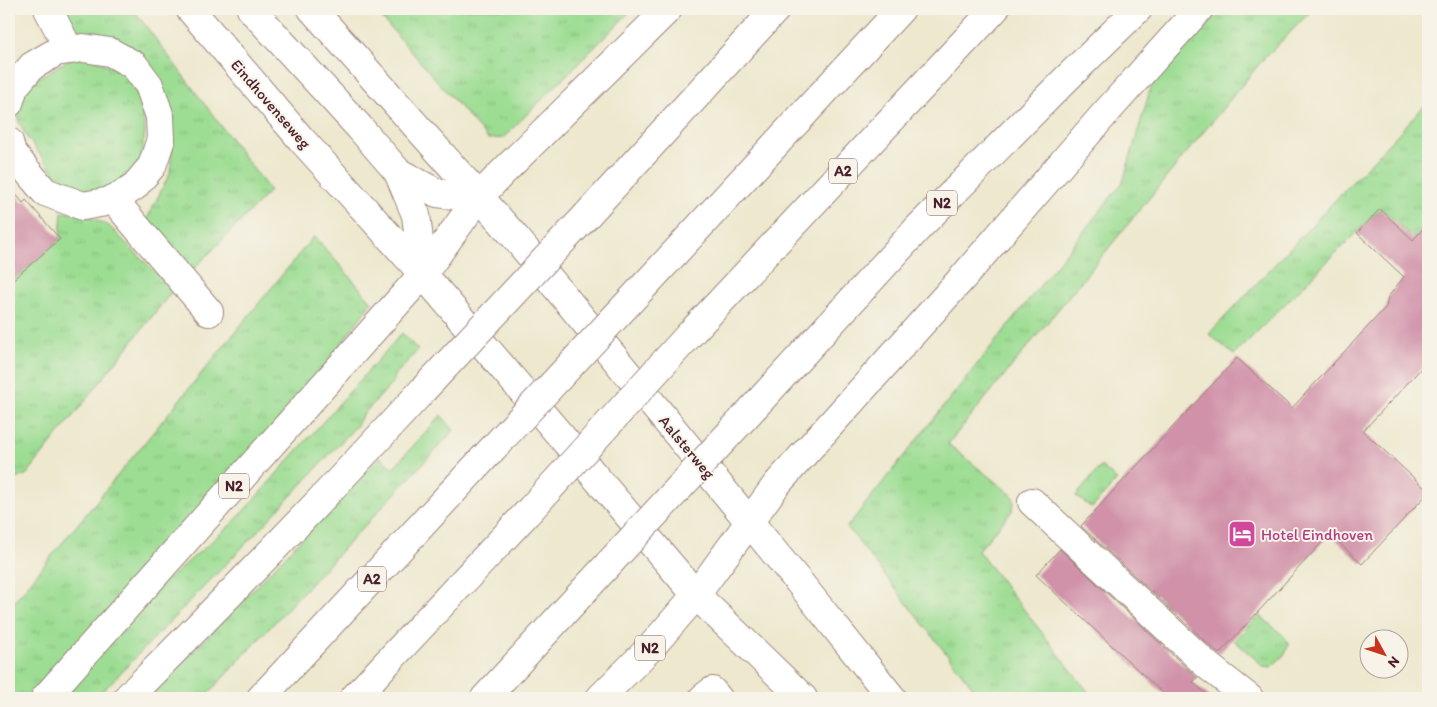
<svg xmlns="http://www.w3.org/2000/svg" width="1437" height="707" viewBox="0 0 1437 707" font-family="Itim,sans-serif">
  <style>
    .grass { fill: url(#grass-tufts); stroke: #737e5f }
    .building { fill: #d091a9 }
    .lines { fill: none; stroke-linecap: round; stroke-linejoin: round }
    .minor-casing { stroke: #9c847c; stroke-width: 30 }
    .major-casing { stroke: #9c847c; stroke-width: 30 }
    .highway-casing { stroke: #9c847c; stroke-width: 30 }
    .minor { stroke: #fff; stroke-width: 28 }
    .major { stroke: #fff; stroke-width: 28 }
    .highway { stroke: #fff; stroke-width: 28 }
    .highway-bridge-casing { stroke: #9c847c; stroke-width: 30; stroke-linecap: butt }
    .highway-bridge { stroke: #fff; stroke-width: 28 }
    .labels { text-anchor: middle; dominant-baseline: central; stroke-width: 4; stroke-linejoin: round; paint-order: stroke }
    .shield { fill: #f7f3e8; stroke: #7e5f64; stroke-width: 1 }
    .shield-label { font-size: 15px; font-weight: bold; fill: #4a1f2b }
    .street-label { font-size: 16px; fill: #4a1f2b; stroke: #f7f3e8 }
    .hotel-label { font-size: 16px; fill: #b23c85; stroke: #f7f3e8; text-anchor: start }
  </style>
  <defs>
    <pattern id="grass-tufts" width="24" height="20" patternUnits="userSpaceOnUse" patternTransform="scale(1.25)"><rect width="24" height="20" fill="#9cdd93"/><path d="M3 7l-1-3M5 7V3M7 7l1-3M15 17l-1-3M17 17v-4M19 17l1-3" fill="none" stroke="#88bd7f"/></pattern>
  </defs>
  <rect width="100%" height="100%" fill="#f7f3e8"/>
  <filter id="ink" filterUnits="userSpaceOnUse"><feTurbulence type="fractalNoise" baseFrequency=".02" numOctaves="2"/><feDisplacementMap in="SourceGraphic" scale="10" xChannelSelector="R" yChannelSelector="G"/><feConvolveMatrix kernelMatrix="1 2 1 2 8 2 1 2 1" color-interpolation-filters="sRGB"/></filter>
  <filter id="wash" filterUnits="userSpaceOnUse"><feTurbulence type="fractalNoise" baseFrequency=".0096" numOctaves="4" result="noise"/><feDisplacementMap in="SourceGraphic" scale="20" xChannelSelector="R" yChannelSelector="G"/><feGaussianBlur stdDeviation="1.12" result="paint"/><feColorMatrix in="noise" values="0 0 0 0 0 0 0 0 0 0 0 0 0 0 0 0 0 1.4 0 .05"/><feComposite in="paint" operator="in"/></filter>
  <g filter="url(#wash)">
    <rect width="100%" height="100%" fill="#ede8ce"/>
    <g class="grass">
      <path d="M58,9h75l137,182 -79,81 -44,-51 2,-6 21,-42 3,-35 -53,-92 -24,-10 -22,-7z"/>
      <path d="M374,9h259l-130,129 -15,1z"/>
      <path d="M1219,9h94l-53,54 -312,381 65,52 1,7 -2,8 -34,40 115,147h-112l-134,-171 276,-345 28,-95z"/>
      <path d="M82,52l45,24 13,25 5,29 -3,25 -10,20 -7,8 -30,9 -22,-6 -20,-14 -26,-35 -8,-15 -1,-15 8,-22z"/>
      <path d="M1428,102v122l-14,15 -33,-31 -147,147 -25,-21z"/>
      <path d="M62,212l26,4 21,10 64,64 -146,184 -16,7 -2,-1v-201l1,-2 3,3 47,-41z"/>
      <path d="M314,236l58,66 -63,85 -280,311h-20v-90z"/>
      <path d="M402,333l16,17 -25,27 2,3 -33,36 -5,9 -97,104 -164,169h-36l98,-110 75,-65z"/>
      <path d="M441,415l13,15 -250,268h-55l231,-241 13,11z"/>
      <path d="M1101,466l16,14 -25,28 -16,-12z"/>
      <path d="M1259,615l26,22 4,7 -4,10 -14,13 -8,-1 -29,-26z"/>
    </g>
    <g id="blocks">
      <g class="building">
        <path d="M9,186l14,17 3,-3 34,39 -51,44z"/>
        <path d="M1380,209l33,31 15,-17v138l-65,70 65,60v2l-66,71 -32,-30 -111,120 -138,-128 156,-168 55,50 94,-101 2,-10 16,-20 -47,-44z"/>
        <path d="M1060,549l137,129 -4,4 18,16h-43l-132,-123z"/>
      </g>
    </g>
  </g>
  <g filter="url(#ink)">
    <use href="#blocks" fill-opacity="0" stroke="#9c847c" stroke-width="1"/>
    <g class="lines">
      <defs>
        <g id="minor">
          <path d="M48,9l21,41"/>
          <path d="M251,9l109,119 38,44 18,43 7,59"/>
          <path d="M9,103l5,-16 18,-21 24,-14 27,-4 27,4 24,13 15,20 11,32 1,22 -9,27 -18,21 -23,14 -28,5 -38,-14 -33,-39 -3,-11"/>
          <path d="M398,172l39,21 41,5"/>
          <path d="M113,199l96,113"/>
          <path d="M1032,502l176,164 41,32"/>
          <path d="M703,698l9,-7 6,7"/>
        </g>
        <g id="major">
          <path d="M190,9l111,130 122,135 273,321 107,103"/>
          <path d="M312,9l203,228 288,350 89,111"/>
        </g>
        <g id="highway">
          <path d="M587,215l189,-206"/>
          <path d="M647,283l254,-274"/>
          <path d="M690,334l305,-325"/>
          <path d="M755,406l164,-179 145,-146 74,-72"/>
          <path d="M45,698l378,-424 55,-76 24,-25 166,-164"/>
          <path d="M127,698c101,-101 200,-203 296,-308"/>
          <path d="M261,698l222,-239"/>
          <path d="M354,698l175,-187"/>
          <path d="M485,698l106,-115"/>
          <path d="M600,698l52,-52 44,-51 81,-111 188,-209 136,-157 98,-109"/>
        </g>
      </defs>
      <use href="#minor" class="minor-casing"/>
      <use href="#major" class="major-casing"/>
      <use href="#highway" class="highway-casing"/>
      <use href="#minor" class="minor"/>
      <use href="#major" class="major"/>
      <use href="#highway" class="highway"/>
      <defs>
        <g id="highway-bridge">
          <path d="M423,390l164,-175"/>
          <path d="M483,459l164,-176"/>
          <path d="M529,511l161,-177"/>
          <path d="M591,583l164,-177"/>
        </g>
      </defs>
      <use href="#highway-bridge" class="highway-bridge-casing"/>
      <use href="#highway-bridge" class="highway-bridge"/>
    </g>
  </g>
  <defs>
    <symbol id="hotel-square" viewBox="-11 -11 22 22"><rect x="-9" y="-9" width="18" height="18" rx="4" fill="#d1479c" stroke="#f7f3e8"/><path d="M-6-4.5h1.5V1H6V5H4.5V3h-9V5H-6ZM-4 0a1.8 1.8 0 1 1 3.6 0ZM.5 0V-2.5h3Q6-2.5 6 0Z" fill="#fff"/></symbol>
  </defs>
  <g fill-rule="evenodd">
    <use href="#hotel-square" x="1226" y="518" width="32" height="32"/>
  </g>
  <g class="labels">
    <g class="shield">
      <rect x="829" y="158.5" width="28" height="25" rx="4"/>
      <rect x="927" y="190.5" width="30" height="25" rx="4"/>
      <rect x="219" y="473.5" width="30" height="25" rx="4"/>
      <rect x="358" y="566.5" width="28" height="25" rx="4"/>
      <rect x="635" y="635.5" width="30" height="25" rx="4"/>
    </g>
    <g class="shield-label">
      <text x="843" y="171">A2</text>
      <text x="942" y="203">N2</text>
      <text x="234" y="486">N2</text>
      <text x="372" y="579">A2</text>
      <text x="650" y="648">N2</text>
    </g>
    <g class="street-label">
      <text transform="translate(271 104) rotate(49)">Eindhovenseweg</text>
      <text transform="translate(687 447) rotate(50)">Aalsterweg</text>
    </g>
    <g class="hotel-label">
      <text x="1261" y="534">Hotel Eindhoven</text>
    </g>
  </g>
  <rect width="1437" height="707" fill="none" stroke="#f7f3e8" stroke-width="30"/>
  <g transform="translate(1384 654) rotate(130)"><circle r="24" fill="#f7f3e8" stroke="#b29e9c"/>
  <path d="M0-4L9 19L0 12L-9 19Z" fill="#c8321e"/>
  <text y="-8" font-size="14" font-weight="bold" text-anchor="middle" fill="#4a1f2b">N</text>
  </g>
</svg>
